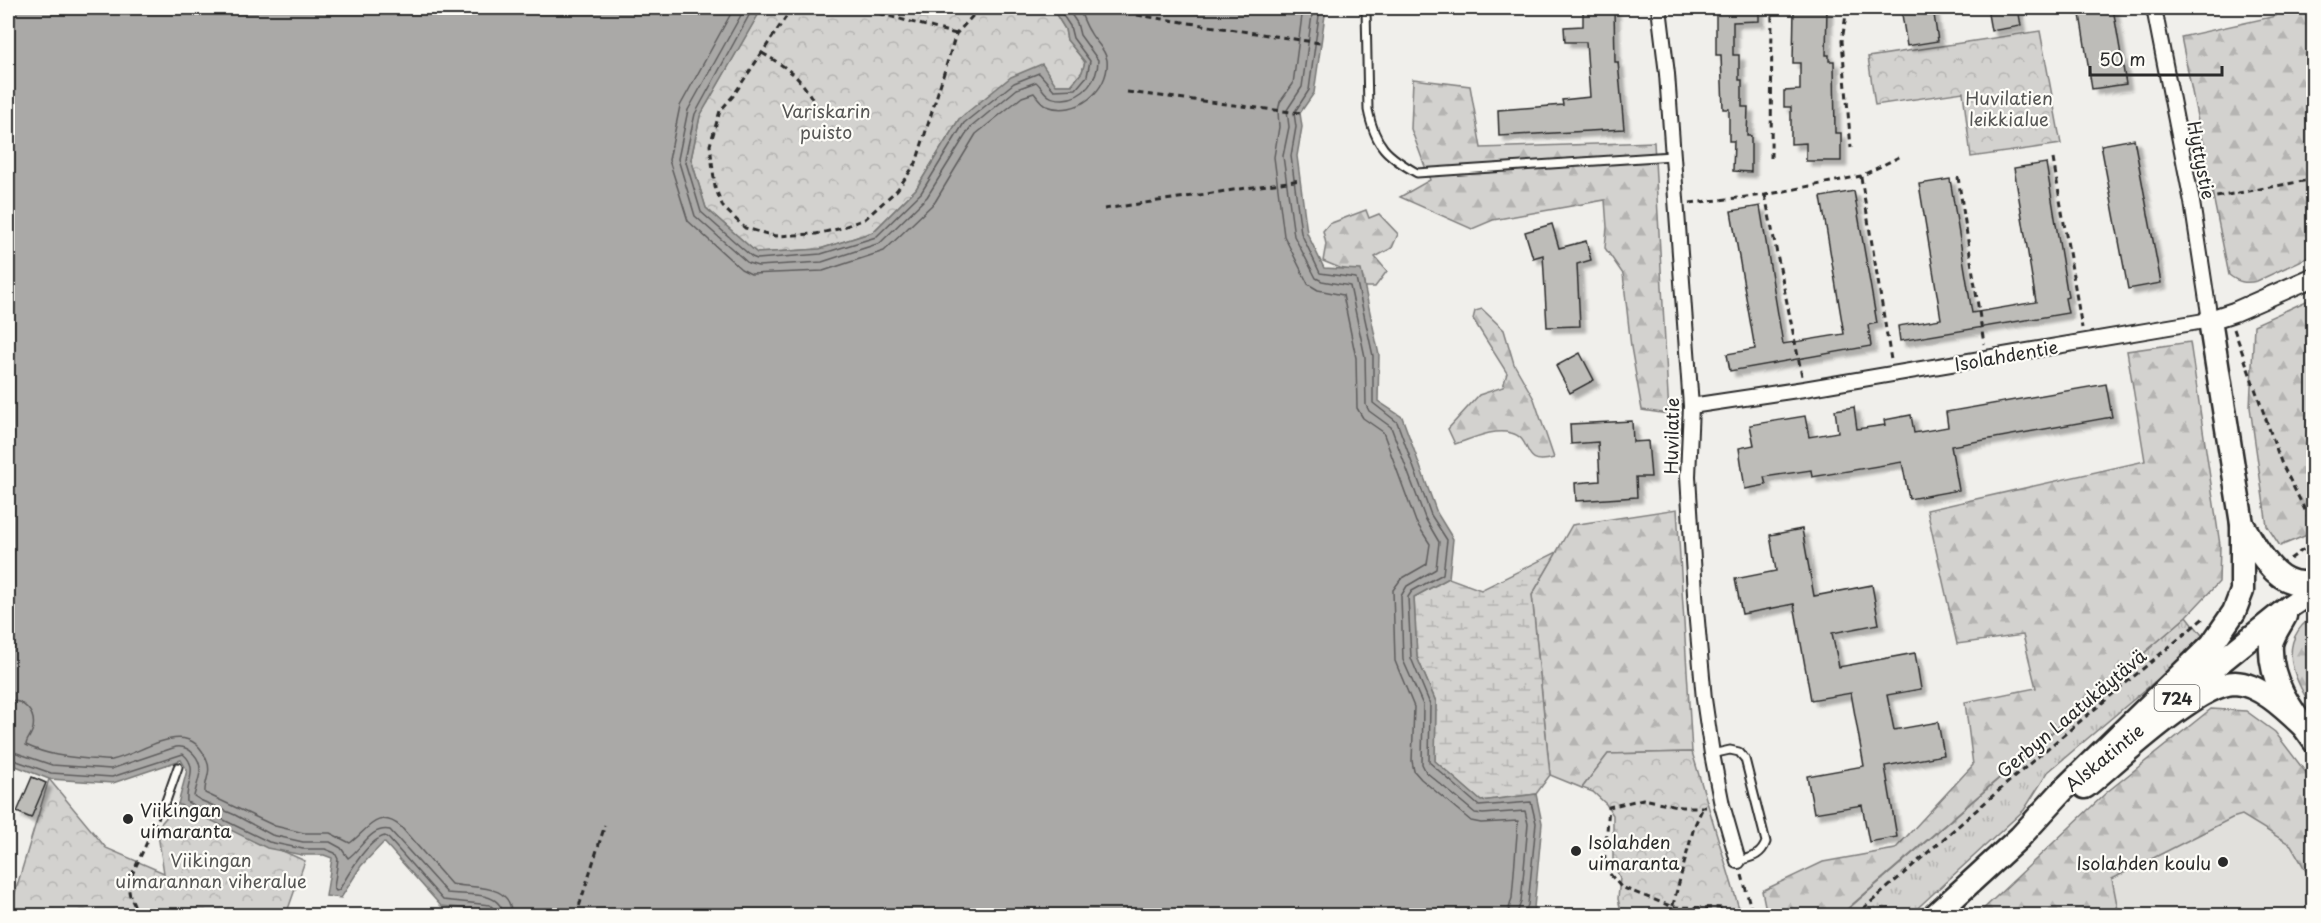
<svg xmlns="http://www.w3.org/2000/svg" width="2321" height="923" viewBox="0 0 2321 923" font-family="'Playpen Sans',sans-serif">
  <style>
    .built { fill: #e1e0dc }
    .grass { fill: url(#grass-tufts); stroke: #7f7e7d; stroke-width: 1.5 }
    .forest { fill: url(#forest-firs); stroke: #7f7e7d; stroke-width: 1.5 }
    .wetland { fill: url(#wetland-marsh); stroke: #7f7e7d; stroke-width: 1.5 }
    .park { fill: url(#park-crowns); stroke: #7f7e7d; stroke-width: 1.5 }
    .water { fill: #aaa9a7; stroke: #777775; stroke-width: 1.5 }
    .lines { fill: none; stroke-linecap: round; stroke-linejoin: round }
    .shore { stroke: #5e5d5d; stroke-width: 1.5 }
    .building { fill: #bdbcb8; stroke: #2b2b2b; stroke-width: 1.5; filter: url(#shadow) }
    .service-casing { stroke: #2b2b2b; stroke-width: 11 }
    .minor-casing { stroke: #2b2b2b; stroke-width: 18 }
    .tertiary-casing { stroke: #2b2b2b; stroke-width: 22 }
    .primary-casing { stroke: #2b2b2b; stroke-width: 27 }
    .path { stroke: #2b2b2b; stroke-width: 3; stroke-dasharray: 6 4.5; stroke-linecap: butt }
    .service { stroke: #fdfcf7; stroke-width: 7 }
    .minor { stroke: #fdfcf7; stroke-width: 14 }
    .tertiary { stroke: #fdfcf7; stroke-width: 18 }
    .primary { stroke: #fdfcf7; stroke-width: 22 }
    .poi-dot { fill: #2b2b2b; stroke: #fdfcf7; stroke-width: 2 }
    .labels { text-anchor: middle; dominant-baseline: central; stroke-width: 4.5; stroke-linejoin: round; paint-order: stroke }
    .shield { fill: #fdfcf7; stroke: #6a6a68; stroke-width: 1.5 }
    .shield-label { font-size: 16px; font-weight: bold; fill: #2b2b2b }
    .park-label { font-size: 18px; fill: #555554; stroke: #fdfcf7 }
    .street-label { font-size: 18px; fill: #2b2b2b; stroke: #fdfcf7 }
    .poi-label { font-size: 18px; fill: #2b2b2b; stroke: #fdfcf7; text-anchor: start }
  </style>
  <defs>
    <pattern id="grass-tufts" width="24" height="20" patternUnits="userSpaceOnUse" patternTransform="scale(1.5)"><rect width="24" height="20" fill="#d3d2cf"/><path d="M3 7l-1-3M5 7V3M7 7l1-3M15 17l-1-3M17 17v-4M19 17l1-3" fill="none" stroke="#b5b4b2"/></pattern>
    <pattern id="forest-firs" width="22" height="20" patternUnits="userSpaceOnUse" patternTransform="scale(1.5)"><rect width="22" height="20" fill="#d3d2cf"/><path d="M5 1l3.5 6h-7zM16 11l3.5 6h-7z" fill="#b5b4b2"/></pattern>
    <pattern id="wetland-marsh" width="20" height="14" patternUnits="userSpaceOnUse" patternTransform="scale(1.5)"><rect width="20" height="14" fill="#d3d2cf"/><path d="M1 5h8M5 5V1M11 12h8M15 12V8" fill="none" stroke="#b5b4b2"/></pattern>
    <pattern id="park-crowns" width="20" height="18" patternUnits="userSpaceOnUse" patternTransform="scale(1.5)"><rect width="20" height="18" fill="#d3d2cf"/><path d="M2 6a3 3 0 1 1 6 0M12 15a3 3 0 1 1 6 0" fill="none" stroke="#b5b4b2"/></pattern>
    <filter id="shadow"><feDropShadow dx="5.5" dy="5.5" stdDeviation="1.5" flood-color="#0004"/></filter>
  </defs>
  <rect width="100%" height="100%" fill="#f0efeb"/>
  <filter id="ink" filterUnits="userSpaceOnUse"><feTurbulence type="fractalNoise" baseFrequency=".0167" numOctaves="2"/><feDisplacementMap in="SourceGraphic" scale="12" xChannelSelector="R" yChannelSelector="G"/><feConvolveMatrix kernelMatrix="1 2 1 2 8 2 1 2 1" color-interpolation-filters="sRGB"/></filter>
  <g filter="url(#ink)">
    <path class="built" d="M2242,815l49,30 22,38v26l-3,4 1,3 -192,-1 -7,-35 120,-62z"/>
    <path class="grass" d="M2187,616l18,23 -157,133 -24,38 -114,105 -70,1z"/>
    <g class="forest">
      <path d="M2275,8h38v247l-56,26c-12,3 -19,1 -28,-6l-48,-238 95,-21z"/>
      <path d="M1413,79l57,7 11,62 173,-6 15,272 -27,-4 -11,-63 -8,-73 -18,-26 2,-21 -2,-27 -112,20 -21,9 -72,-32 30,-17 -19,-51z"/>
      <path d="M1366,210l3,8 10,-4 19,20 -6,14 -17,9 12,14 -12,16h-10l-4,-14 -21,-5 -17,-7 3,-17 -3,-13 6,-7z"/>
      <path d="M2313,298v232l-6,5 -27,11 -13,-20 -17,-119 4,-82z"/>
      <path d="M1482,309l22,21 10,34 20,35 20,59c-35,10 -19,-19 -43,-25 -18,-5 -39,6 -56,11l-7,-15 31,-34 24,-8 4,-14 -34,-54 2,-8z"/>
      <path d="M2190,342l30,203 -1,37 -32,34 -347,299h-73l-5,-24 61,-29 72,-13 78,-84 -8,-63 71,-14 -13,-53 -66,9 -30,-134 218,-49 -18,-110z"/>
      <path d="M1677,509l15,243 -84,2 -26,34 -32,-13 -18,-180 40,-70z"/>
      <path d="M2313,616v93c-20,-31 -37,-67 0,-93z"/>
      <path d="M2211,709l35,2 29,21 38,50v101l-22,-38 -49,-30 -10,3 -120,61 7,36h-142l130,-123z"/>
    </g>
    <path class="wetland" d="M1557,552l-25,43 18,180 -14,19 -55,7 -46,-40 1,-59 -19,-45 -3,-60 35,-19 32,12z"/>
    <g class="park">
      <path d="M762,8h290l13,21 2,11 18,22 -3,10 -11,13h-15l-97,34 -43,70 -43,43 -53,17 -63,4 -51,-45 -15,-49 9,-43z"/>
      <path d="M2040,31l21,113 -90,13 -8,-65 -88,13 -7,-48z"/>
      <path d="M1692,752l49,163h-119l-4,-16 2,-21 -7,-15v-48l-7,-11 -13,-12 -11,-4 26,-34z"/>
      <path d="M49,779l57,69 58,25 -7,-45 21,-24 127,57 -18,51 -4,3 -275,1z"/>
    </g>
    <path class="water" d="M8,8h754l-62,108 -9,43 15,49 51,45 63,-4 53,-17 43,-43 43,-70 52,-42 31,-13 14,21h16l10,-13 3,-10 -18,-22 -2,-11 -13,-21h274l-12,85 -14,20 2,14 -5,29 10,77 17,35 37,2 18,85 -1,46 24,16 35,96 16,26 -4,39 -35,19 3,60 19,45 -1,59 46,40 55,-7 6,29 -8,85 -6,8 -1039,-1v-4l-48,-5 -57,-64 -23,24 -20,32 -15,-2 6,-38 -8,-3h-22l-35,-7 -89,-44 9,-34 -6,-10 -68,23 -64,-4 -41,-16v-31l3,-9 -3,-1z"/>
    <g class="lines">
      <g class="shore">
        <path d="M734,8l-54,98 -11,54 19,61 53,48 10,5 72,-3 61,-20 51,-49 41,-68 46,-37 12,-4c4,5 7,10 13,13 29,12 63,-16 60,-46 -2,-12 -12,-18 -17,-28 -5,-7 -7,-16 -12,-24"/>
        <path d="M745,8l-57,102 -10,49 17,57 53,47 10,3 64,-4 58,-19 47,-46 43,-69 47,-39 19,-7c5,4 8,11 13,14 4,3 9,3 14,3 21,-1 35,-19 35,-39l-18,-25 -3,-12 -10,-15"/>
        <path d="M753,8l-58,106 -10,45 16,53 51,45 5,2 64,-5 55,-17 45,-44 43,-70 50,-40 25,-10 15,17 22,-1 11,-13 3,-15 -17,-23 -3,-12 -12,-18"/>
        <path d="M1303,8l-10,76 -13,18 -2,9 1,16 -5,30 10,79 24,48 10,6 25,5 13,63 1,50 6,10 20,14 33,90 14,22 -3,20 -26,15 -8,11 2,71 19,46 -2,54 2,10 7,8 50,42 10,2 37,-2 -6,77 -5,18"/>
        <path d="M1313,8l-11,79 -15,23 2,17 -6,29 11,80 22,42 6,3 28,5 15,71 1,48 3,6 22,16 34,91 14,24 -3,27 -29,17 -6,10 2,64 20,45 -1,59 4,8 49,41 8,1 42,-3 3,13 -7,78 -5,14"/>
        <path d="M1320,8l-11,82 -15,23 2,14 -5,29 10,77 19,40 36,5 17,78v47l24,19 34,93 16,25 -4,34 -31,17 -4,6 3,61 19,46 -1,58 50,44 52,-4 5,21 -8,82 -5,11"/>
        <path d="M8,700c15,0 28,12 25,28 -1,7 -7,12 -7,17 21,10 40,12 63,14 7,0 16,2 23,1 32,-7 78,-46 95,1 5,11 -3,21 -2,32l70,33 29,7h26l20,10c17,-12 27,-36 51,-16l50,57c24,5 60,-2 61,32"/>
        <path d="M8,750l44,15 59,4 65,-22c13,-2 25,11 24,25 -1,7 -4,16 -6,24l6,4 35,15 37,20 31,7h27l11,6 7,10c14,-9 22,-32 42,-28l57,63c18,3 55,-4 56,23"/>
        <path d="M8,758l43,15 61,4 71,-23c17,14 2,30 4,48l82,40 34,7h22l10,4 3,6 -4,29 2,3 3,-1c9,-15 28,-50 46,-54l4,3 54,61 47,5 4,4 1,7"/>
      </g>
    </g>
    <g class="building">
      <path d="M1583,8h31l1,54h3l6,67 -125,7 -1,-26 65,-5 -1,-5 28,-3 -4,-55h-21l-1,-15 19,-1z"/>
      <path d="M1716,8h43v13l-26,1v33h6v25h3v27h6l-1,29h4v36l-18,-1 1,-30h-5v-32h-6l-2,-54h-5z"/>
      <path d="M1794,8h33l-1,47h3v6h5l1,72h6v28h-35v-18l-15,1v-37h-7v-16l16,-1v-27h-7z"/>
      <path d="M1901,8h32l5,33 -31,5z"/>
      <path d="M1987,8h31l3,18 -30,5z"/>
      <path d="M2079,8h34l13,76 -34,5z"/>
      <path d="M2134,139l27,144 -33,6 -27,-144z"/>
      <path d="M2046,163l22,134 -3,1 3,15 -168,28 -2,-15 43,-7 -22,-135 31,-5 22,134 64,-11 -22,-134z"/>
      <path d="M1854,191l23,132 -9,2 3,21 -141,25 -3,-17 28,-5 -24,-138 29,-5 23,138 61,-10 -23,-137z"/>
      <path d="M1552,224l7,24 27,-7 5,19 -14,4 3,62 -33,1 -4,-72 -10,3 -8,-26z"/>
      <path d="M1580,353l14,27 -24,13 -14,-27z"/>
      <path d="M2106,384l6,33 -161,29 8,44 -50,9 -7,-37 -90,15 -1,-7 -47,7 2,8 -21,4 -6,-41 15,-3 -4,-20 55,-9 4,21 29,-5 -3,-22 19,-3 3,22 28,-4 -1,-5 27,-5 3,18 34,-6 -2,-15z"/>
      <path d="M1632,421l1,21 15,-1 3,36h-15l1,20 -61,4 -1,-18 25,-2 -2,-39 -27,2 -1,-20z"/>
      <path d="M1802,529l12,67 58,-11 7,39 -47,9 7,34 76,-14 6,36 -34,6 7,35 44,-8 6,33 -59,11 12,71 -28,5 -7,-37 -48,8 -7,-37 57,-10 -13,-73 -40,7 -17,-96 -52,10 -7,-35 41,-8 -6,-36z"/>
      <path d="M32,777l14,6 -15,35 -14,-6z"/>
    </g>
    <g class="lines">
      <defs>
        <g id="service">
          <path d="M1366,8l2,102c7,36 19,46 49,63l255,-17"/>
          <path d="M1712,754l18,-4 9,2 6,7 21,83c-5,14 -14,15 -28,19"/>
          <path d="M166,801l12,-34"/>
        </g>
        <g id="minor">
          <path d="M1659,8l8,66 24,332 -3,70 8,134 8,89 8,55 10,51 16,56"/>
          <path d="M1691,406l113,-17 406,-69 -18,-118 -38,-194"/>
        </g>
        <path id="tertiary" d="M2210,320l24,-8 80,-35"/>
        <g id="primary">
          <path d="M2242,524c16,25 35,69 72,57"/>
          <path d="M2285,616c-4,8 -13,20 -14,29 -2,37 22,67 43,96"/>
          <path d="M2166,706l124,-100 24,-16"/>
          <path d="M2085,787c31,-25 113,-104 150,-104 25,1 52,28 69,44"/>
          <path d="M2064,789l148,-145 22,-32 8,-21v-67l-32,-204"/>
          <path d="M1934,916l86,-79 44,-48 12,-9"/>
        </g>
      </defs>
      <use href="#service" class="service-casing"/>
      <use href="#minor" class="minor-casing"/>
      <use href="#tertiary" class="tertiary-casing"/>
      <use href="#primary" class="primary-casing"/>
      <g class="path">
        <path d="M792,8l-59,88 -13,15 -10,34 5,42 8,20 22,21 30,8 41,-2 22,-5 27,-10 32,-29 19,-27 40,-129 24,-26"/>
        <path d="M859,8l97,26"/>
        <path d="M1847,8l-5,33 9,107"/>
        <path d="M1137,15l183,28"/>
        <path d="M762,53c28,16 40,25 55,55"/>
        <path d="M1127,92l173,21"/>
        <path d="M1771,158l1,-150"/>
        <path d="M2053,159l29,169"/>
        <path d="M1861,177l30,183"/>
        <path d="M1958,177l26,167"/>
        <path d="M1765,195l37,181"/>
        <path d="M2206,199l108,-20"/>
        <path d="M1690,203l75,-8 96,-19 42,-21"/>
        <path d="M1104,209l197,-29"/>
        <path d="M2234,329l47,133 33,66"/>
        <path d="M2290,559l24,-17"/>
        <path d="M1706,807h-24l-39,-8 -34,8 -5,60 17,20 52,20 49,1 28,8"/>
        <path d="M1742,875l11,41"/>
        <path d="M2295,910l2,6"/>
        <path d="M134,916c4,-11 -4,-15 -5,-25 -1,-3 0,-7 0,-10l33,-71"/>
        <path d="M576,916l29,-91"/>
        <path d="M1670,916l24,-89 9,-20"/>
        <path d="M1855,916l180,-157 171,-143"/>
      </g>
      <use href="#service" class="service"/>
      <use href="#minor" class="minor"/>
      <use href="#tertiary" class="tertiary"/>
      <use href="#primary" class="primary"/>
    </g>
  </g>
  <g class="poi-dot">
    <circle cx="128" cy="819" r="6"/>
    <circle cx="1576" cy="851" r="6"/>
    <circle cx="2223" cy="862" r="6"/>
  </g>
  <g class="labels">
    <rect class="shield" x="2154.5" y="685" width="45" height="26" rx="4.5"/>
    <g class="shield-label">
      <text x="2177" y="698">724</text>
    </g>
    <g class="park-label">
      <text x="2009" y="97">Huvilatien<tspan x="2009" dy="21">leikkialue</tspan></text>
      <text x="826" y="110">Variskarin<tspan x="826" dy="21">puisto</tspan></text>
      <text x="211" y="859">Viikingan<tspan x="211" dy="21">uimarannan viheralue</tspan></text>
    </g>
    <g class="street-label">
      <text transform="translate(2202 160) rotate(79)">Hyttystie</text>
      <text transform="translate(2006 355) rotate(-10)">Isolahdentie</text>
      <text transform="translate(1671 436) rotate(-89)">Huvilatie</text>
      <text transform="translate(2071 713) rotate(-40)">Gerbyn Laatukäytävä</text>
      <text transform="translate(2104 757) rotate(-39)">Alskatintie</text>
    </g>
    <g class="poi-label">
      <text x="140" y="809">Viikingan<tspan x="140" dy="21">uimaranta</tspan></text>
      <text x="1588" y="841">Isolahden<tspan x="1588" dy="21">uimaranta</tspan></text>
      <text x="2211" y="862" text-anchor="end">Isolahden koulu</text>
    </g>
  </g>
  <rect width="2321" height="923" fill="none" stroke="#fdfcf7" stroke-width="30"/>
  <rect x="15" y="15" width="2291" height="893" fill="none" stroke="#2b2b2b" stroke-width="2" filter="url(#ink)"/>
  <path d="M2090 66v9h132v-9" fill="none" stroke="#2b2b2b" stroke-width="3"/>
  <text x="2099" y="66" font-size="18" fill="#2b2b2b" stroke="#fdfcf7" stroke-width="4.5" paint-order="stroke">50 m</text>
</svg>
